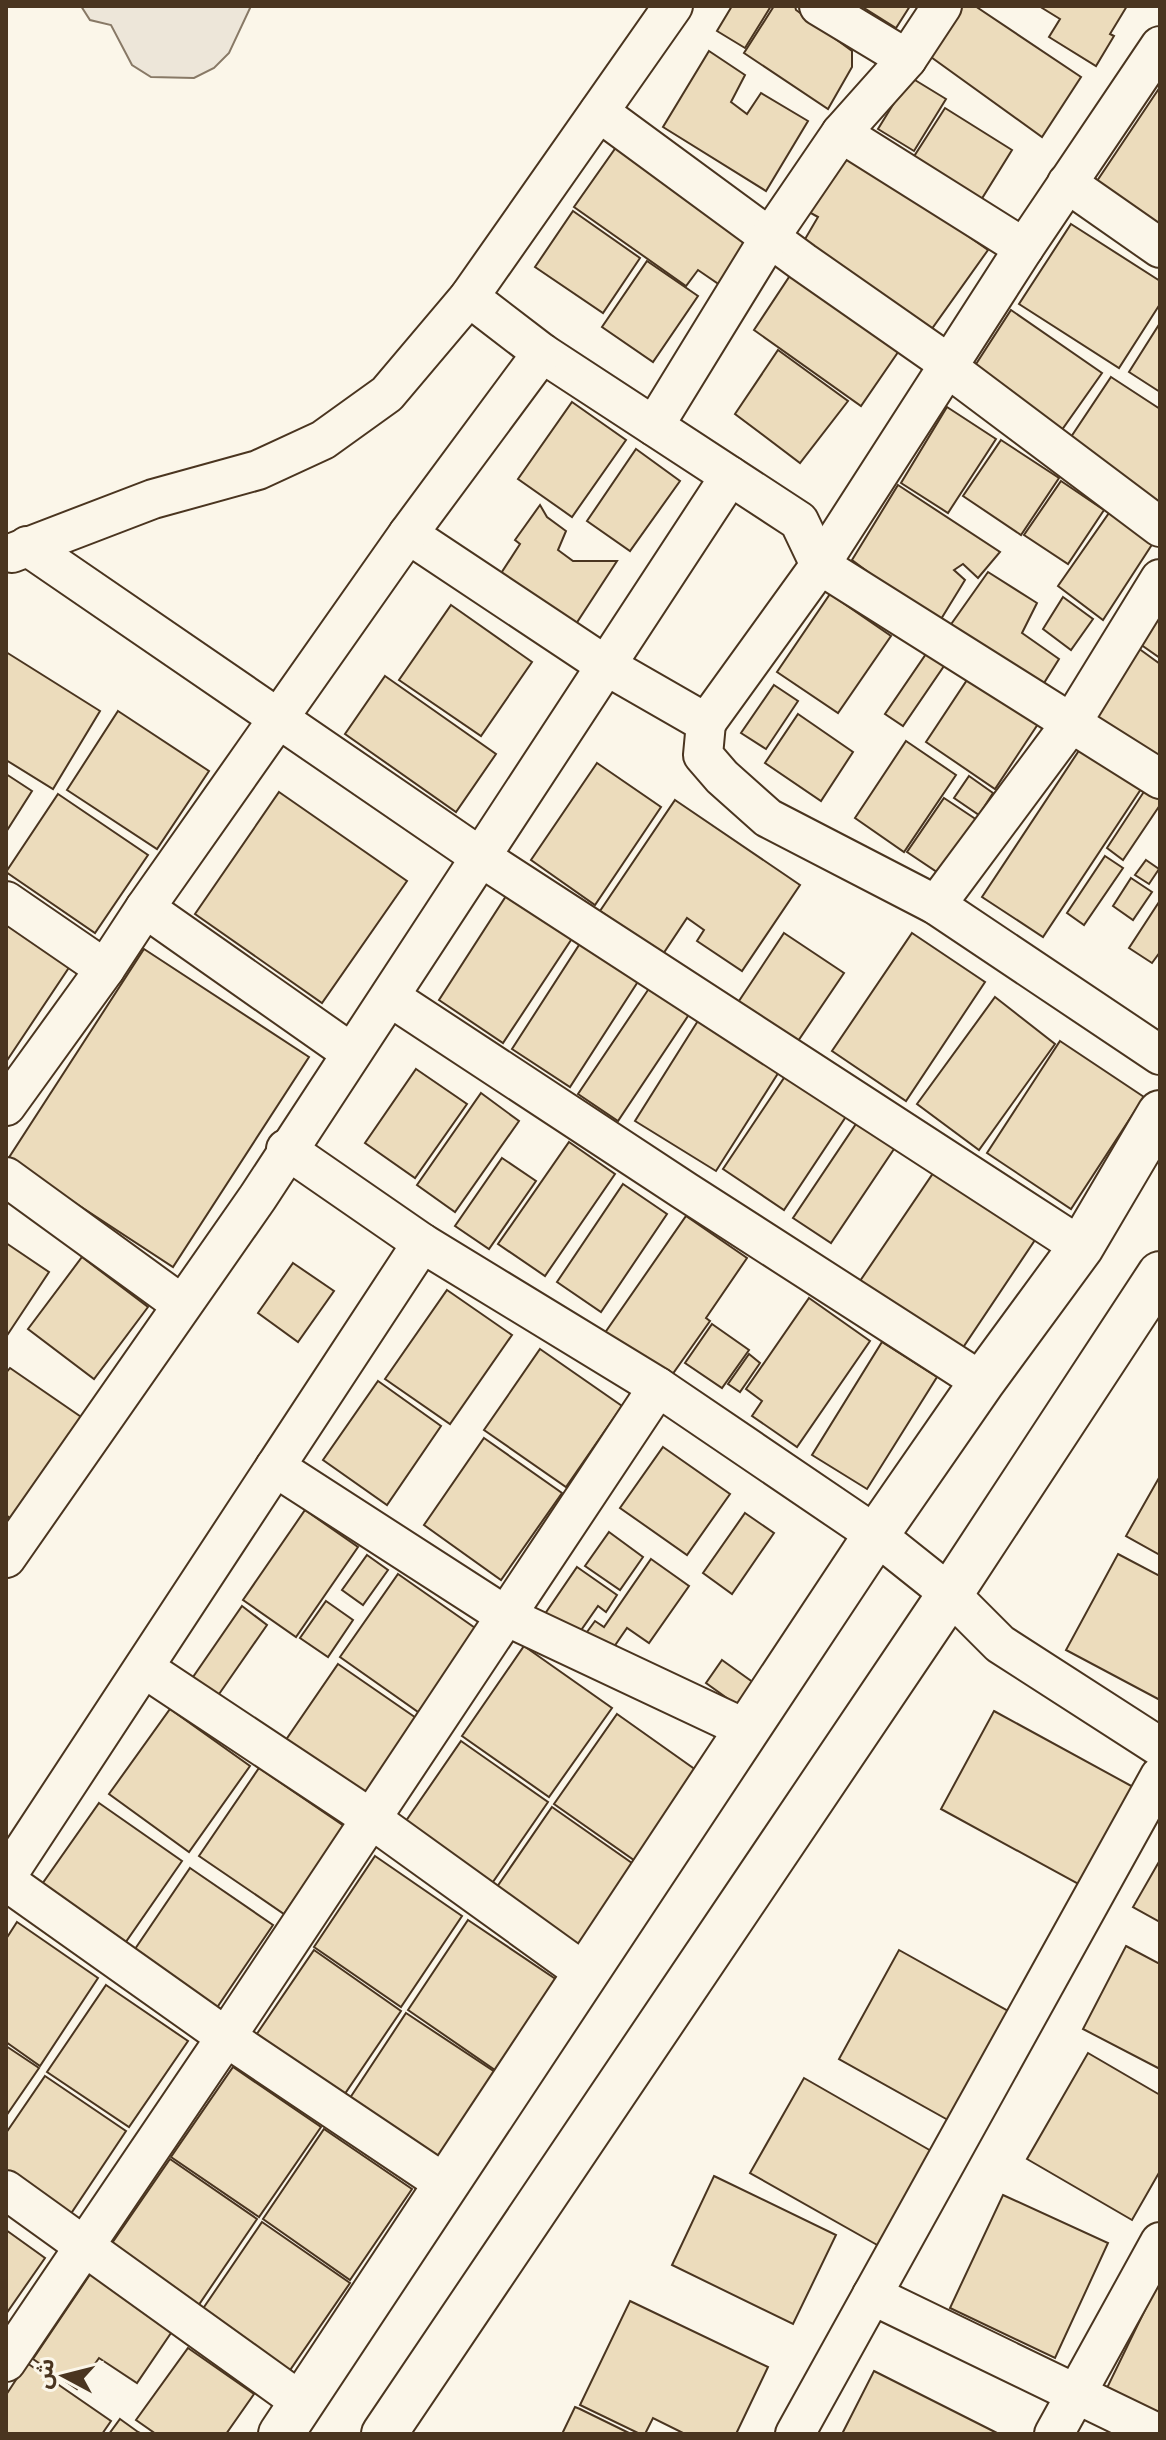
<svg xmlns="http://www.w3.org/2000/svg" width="1166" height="2440" viewBox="0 0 1166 2440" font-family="Literata,'Noto Sans Arabic',serif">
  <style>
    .green { fill: #ede6d9; stroke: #887966; stroke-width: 2 }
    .building { fill: #ecdcbc; stroke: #4a3520; stroke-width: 2 }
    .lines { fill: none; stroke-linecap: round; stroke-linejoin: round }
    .minor-casing { stroke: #4a3520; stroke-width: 42 }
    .primary-casing { stroke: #4a3520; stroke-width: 48 }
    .minor { stroke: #fbf6e9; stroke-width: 38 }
    .primary { stroke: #fbf6e9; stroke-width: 44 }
  </style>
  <rect width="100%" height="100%" fill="#fbf6e9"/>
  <path class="green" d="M81,6h170l-22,47 -15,15 -20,10 -43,-1 -19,-12 -21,-40 -21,-5z"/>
  <g class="building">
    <path d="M732,6h39l-26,42 -28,-17z"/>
    <path d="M774,6h21l1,4 56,41v16l-24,42 -84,-56z"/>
    <path d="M861,6h49l-14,22z"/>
    <path d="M951,6h24l106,71 -39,60 -118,-85z"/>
    <path d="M1039,6h88l-17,28 4,2 -18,30 -47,-29 11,-18z"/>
    <path d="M709,51l36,24 -14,27 16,12 14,-21 47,28 -42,70 -103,-64z"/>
    <path d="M910,77l36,22 -32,52 -36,-22z"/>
    <path d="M1160,87v136l-2,3 -63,-42z"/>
    <path d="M945,108l67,42 -31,50 -68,-42z"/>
    <path d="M624,136l129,99 -33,50 -22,-15 -12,16 -112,-79z"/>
    <path d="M838,145l150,105 -62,87 -125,-91 17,-29 -20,-11z"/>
    <path d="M573,211l67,47 -37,55 -68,-46z"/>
    <path d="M1071,224l89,57v23l-41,64 -100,-64z"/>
    <path d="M647,261l51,35 -45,66 -51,-35z"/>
    <path d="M797,265l108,77 -44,64 -107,-76z"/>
    <path d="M1011,310l91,63 -48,68 -87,-63z"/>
    <path d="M1160,323v69l-31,-20z"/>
    <path d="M778,350l70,51 -48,62 -65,-49z"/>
    <path d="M1111,377l49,32v95l-93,-61z"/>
    <path d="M572,402l54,38 -54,77 -54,-38z"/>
    <path d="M947,407l49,32 -48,74 -47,-30z"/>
    <path d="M1001,440l58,38 -38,57 -58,-39z"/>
    <path d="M636,449l44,32 -50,70 -43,-30z"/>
    <path d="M1061,481l43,29 -36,54 -44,-29z"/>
    <path d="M898,485l102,67 -22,26 -15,-14 -9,6 11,10 -27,44 -86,-64z"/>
    <path d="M540,505l7,12 19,14 -8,19 15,11h44l-45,69 -74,-52 22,-34 -5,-4z"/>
    <path d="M1109,513l44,30 -50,77 -45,-34z"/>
    <path d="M988,572l49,31 -15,30 37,26 -20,32 -92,-61z"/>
    <path d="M830,594l61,42 -53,77 -61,-41z"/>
    <path d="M1063,597l30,22 -22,31 -28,-21z"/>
    <path d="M451,605l81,57 -51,74 -82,-56z"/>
    <path d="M1160,615v43l-20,-14z"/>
    <path d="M1138,648l22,16v98l-69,-42z"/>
    <path d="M6,652l94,59 -47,78 -47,-29z"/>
    <path d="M926,654l18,12 -41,60 -18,-12z"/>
    <path d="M971,674l69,47 -45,68 -69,-47z"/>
    <path d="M385,676l111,78 -40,58 -111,-78z"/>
    <path d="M774,685l24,16 -32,48 -25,-16z"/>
    <path d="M118,711l91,60 -52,78 -90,-59z"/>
    <path d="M798,714l55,38 -32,49 -56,-38z"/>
    <path d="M906,741l50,34 -52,77 -49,-34z"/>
    <path d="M1084,743l61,40 -102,154 -61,-40z"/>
    <path d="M597,763l64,44 -66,98 -64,-45z"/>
    <path d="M6,774l26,17 -26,41z"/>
    <path d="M969,776l24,17 -14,22 -25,-17z"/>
    <path d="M1147,787l13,8v10l-37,55 -16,-12z"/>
    <path d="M279,792l128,89 -85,122 -127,-89z"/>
    <path d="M58,794l90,61 -53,78 -89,-61z"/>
    <path d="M944,798l33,22 -37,54 -33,-22z"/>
    <path d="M675,800l125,85 -58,86 -45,-30 7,-11 -17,-12 -24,36 -63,-43z"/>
    <path d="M1105,856l18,12 -39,57 -17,-12z"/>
    <path d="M1146,860l13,9 -10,15 -14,-9z"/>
    <path d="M1131,878l21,14 -19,28 -20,-14z"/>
    <path d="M508,893l65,44 -70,106 -64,-43z"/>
    <path d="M1159,902l1,50 -8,11 -23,-15z"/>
    <path d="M6,914l68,46 -68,102z"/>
    <path d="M784,933l60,40 -48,71 -59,-40z"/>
    <path d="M912,933l73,49 -79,119 -74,-50z"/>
    <path d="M581,942l58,38 -69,107 -58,-38z"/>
    <path d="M144,949l165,108 -136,210 -165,-108z"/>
    <path d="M652,984l40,26 -74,111 -40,-27z"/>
    <path d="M995,997l60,47 -76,106 -62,-46z"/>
    <path d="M701,1016l81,51 -66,104 -81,-50z"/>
    <path d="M1060,1041l84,56 -73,112 -84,-56z"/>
    <path d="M416,1069l51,35 -52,74 -50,-35z"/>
    <path d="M788,1072l61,40 -65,98 -61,-41z"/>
    <path d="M481,1093l38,28 -64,91 -38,-27z"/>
    <path d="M858,1121l38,25 -65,97 -38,-25z"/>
    <path d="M569,1142l46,32 -70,102 -47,-32z"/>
    <path d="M502,1158l34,23 -47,68 -34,-23z"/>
    <path d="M938,1166l101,68 -77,115 -102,-68z"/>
    <path d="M623,1184l44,30 -66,98 -44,-30z"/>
    <path d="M686,1216l61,42 -41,60 4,3 -43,61 -65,-45z"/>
    <path d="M6,1243l43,29 -43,65z"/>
    <path d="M82,1257l66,50 -54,72 -66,-50z"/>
    <path d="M293,1263l41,28 -36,51 -40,-29z"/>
    <path d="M447,1290l65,45 -62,89 -65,-45z"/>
    <path d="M809,1298l61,43 -73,106 -45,-31 10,-15 -16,-12z"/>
    <path d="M712,1324l37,26 -27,38 -37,-25z"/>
    <path d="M882,1342l55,35 -70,112 -55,-34z"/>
    <path d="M540,1349l82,57 -56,81 -82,-57z"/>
    <path d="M749,1354l11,9 -20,29 -12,-8z"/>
    <path d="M10,1368l77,53 -69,103 -12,-9v-142z"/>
    <path d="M378,1381l63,45 -54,79 -64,-45z"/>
    <path d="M484,1438l78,55 -61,87 -77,-55z"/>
    <path d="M663,1447l67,47 -43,61 -67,-47z"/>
    <path d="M1160,1476v79l-34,-19z"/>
    <path d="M305,1510l53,37 -62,90 -53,-37z"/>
    <path d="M745,1513l29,20 -42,61 -29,-21z"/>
    <path d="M609,1532l34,25 -23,33 -35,-24z"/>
    <path d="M1118,1554l42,22v124l-94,-50z"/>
    <path d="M367,1555l21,15 -25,35 -21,-15z"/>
    <path d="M651,1559l38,27 -40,57 -22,-15 -22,32 -26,-17 16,-22 9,6z"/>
    <path d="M577,1567l40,28 -11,17 -8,-6 -28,40 -32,-22z"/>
    <path d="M398,1574l80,56 -57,84 -81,-57z"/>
    <path d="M326,1601l27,19 -25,37 -28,-19z"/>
    <path d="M242,1606l25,19 -59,85 -26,-17z"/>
    <path d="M524,1646l88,62 -63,89 -87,-61z"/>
    <path d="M722,1660l32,23 -16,23 -32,-23z"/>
    <path d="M338,1664l81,56 -58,84 -80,-57z"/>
    <path d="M170,1709l80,57 -61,86 -80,-58z"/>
    <path d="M994,1711l141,77 -53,98 -141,-77z"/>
    <path d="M617,1714l86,61 -62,90 -87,-61z"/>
    <path d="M461,1741l87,61 -62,90 -87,-61z"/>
    <path d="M259,1768l85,58 -60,88 -85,-58z"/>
    <path d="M99,1803l83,58 -59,85 -83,-59z"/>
    <path d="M552,1807l87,61 -62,90 -87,-61z"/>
    <path d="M375,1856l87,60 -61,91 -87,-60z"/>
    <path d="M1160,1860v62l-27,-15z"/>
    <path d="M190,1868l83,57 -57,84 -83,-57z"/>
    <path d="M468,1920l89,60 -62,90 -87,-60z"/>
    <path d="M17,1922l81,56 -58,88 -34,-24v-103z"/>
    <path d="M1126,1946l34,18v105l-77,-40z"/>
    <path d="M314,1950l87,61 -61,90 -88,-60z"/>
    <path d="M899,1950l109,61 -60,109 -109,-61z"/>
    <path d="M106,1985l82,56 -59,86 -82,-55z"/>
    <path d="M406,2013l89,59 -61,91 -88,-59z"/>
    <path d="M6,2046l33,22 -33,48z"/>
    <path d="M1088,2053l72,42v76l-28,49 -105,-61z"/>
    <path d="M233,2067l88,60 -62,90 -88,-60z"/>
    <path d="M45,2076l81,55 -58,87 -62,-42v-43z"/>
    <path d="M804,2078l129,74 -54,94 -129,-73z"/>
    <path d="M324,2129l88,60 -62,91 -87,-61z"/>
    <path d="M170,2159l87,60 -61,90 -88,-60z"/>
    <path d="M714,2176l122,59 -43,89 -121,-59z"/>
    <path d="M1003,2195l105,48 -53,115 -105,-50z"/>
    <path d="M262,2222l88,61 -62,90 -88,-60z"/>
    <path d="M6,2230l39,28 -39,56z"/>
    <path d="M91,2273l82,57 -36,53 -38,-25 -22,31 -44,-30z"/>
    <path d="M1160,2279v141l-55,-28z"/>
    <path d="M630,2301l138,66 -32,67h-51l-32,-16 -8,16h-5l-60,-29z"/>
    <path d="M188,2348l66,46 -28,40h-70l-20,-14z"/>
    <path d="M27,2363l84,58 -9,13h-96v-39z"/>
    <path d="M874,2371l125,63h-157z"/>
    <path d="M575,2407l5,2 51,25h-69z"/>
    <path d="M120,2419l18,13 4,2h-33z"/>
  </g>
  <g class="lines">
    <defs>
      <g id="minor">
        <path d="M819,6l88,53"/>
        <path d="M599,112l204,150 146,102"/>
        <path d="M841,133l183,115"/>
        <path d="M1067,183l93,65"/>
        <path d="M469,297l73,56 257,168 21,44 340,214"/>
        <path d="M947,367l213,160"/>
        <path d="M654,426l116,-189 71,-104 66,-74 35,-53"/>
        <path d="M408,534l197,131 101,58 114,-158 204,-317 136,-202"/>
        <path d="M27,546l452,310 602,391"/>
        <path d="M12,553l141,-54 105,-29 65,-30 64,-46 82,-97 204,-291"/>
        <path d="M706,723l-3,32 19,22 46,41 168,87 224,150"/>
        <path d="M6,901l99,68"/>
        <path d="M936,905l136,-183 88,-143"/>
        <path d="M145,908l205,144"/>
        <path d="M390,997l295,194 297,191"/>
        <path d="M6,1106l99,-137 40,-61 263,-374 134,-181"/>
        <path d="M286,1149l136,94 236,144 218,148 74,59 50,50 160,103"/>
        <path d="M6,1177l175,127"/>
        <path d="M275,1467l231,149 242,114"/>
        <path d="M6,1558l252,-361 472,-721"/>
        <path d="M144,1668l226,150 215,155"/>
        <path d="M6,1877l416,-634"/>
        <path d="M6,1881l220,156 219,147"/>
        <path d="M6,2190l295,212"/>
        <path d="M872,2295l287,139"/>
        <path d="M6,2362l220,-325 432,-650"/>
        <path d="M795,2434l365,-658"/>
        <path d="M1054,2434l106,-192"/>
      </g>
      <g id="primary">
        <path d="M281,2434l595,-899 106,-153 99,-135 79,-134"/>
        <path d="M384,2434l566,-840 210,-320"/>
      </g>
    </defs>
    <use href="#minor" class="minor-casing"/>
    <use href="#primary" class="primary-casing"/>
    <use href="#minor" class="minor"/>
    <use href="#primary" class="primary"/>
  </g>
  <rect width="1166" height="2440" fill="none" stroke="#4a3520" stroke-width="16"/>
  <g transform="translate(64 2376) rotate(277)" stroke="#fbf6e9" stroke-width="6" paint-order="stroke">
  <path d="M0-6L14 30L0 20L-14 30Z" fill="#4a3520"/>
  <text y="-12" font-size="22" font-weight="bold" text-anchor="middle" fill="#4a3520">ش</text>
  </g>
</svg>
